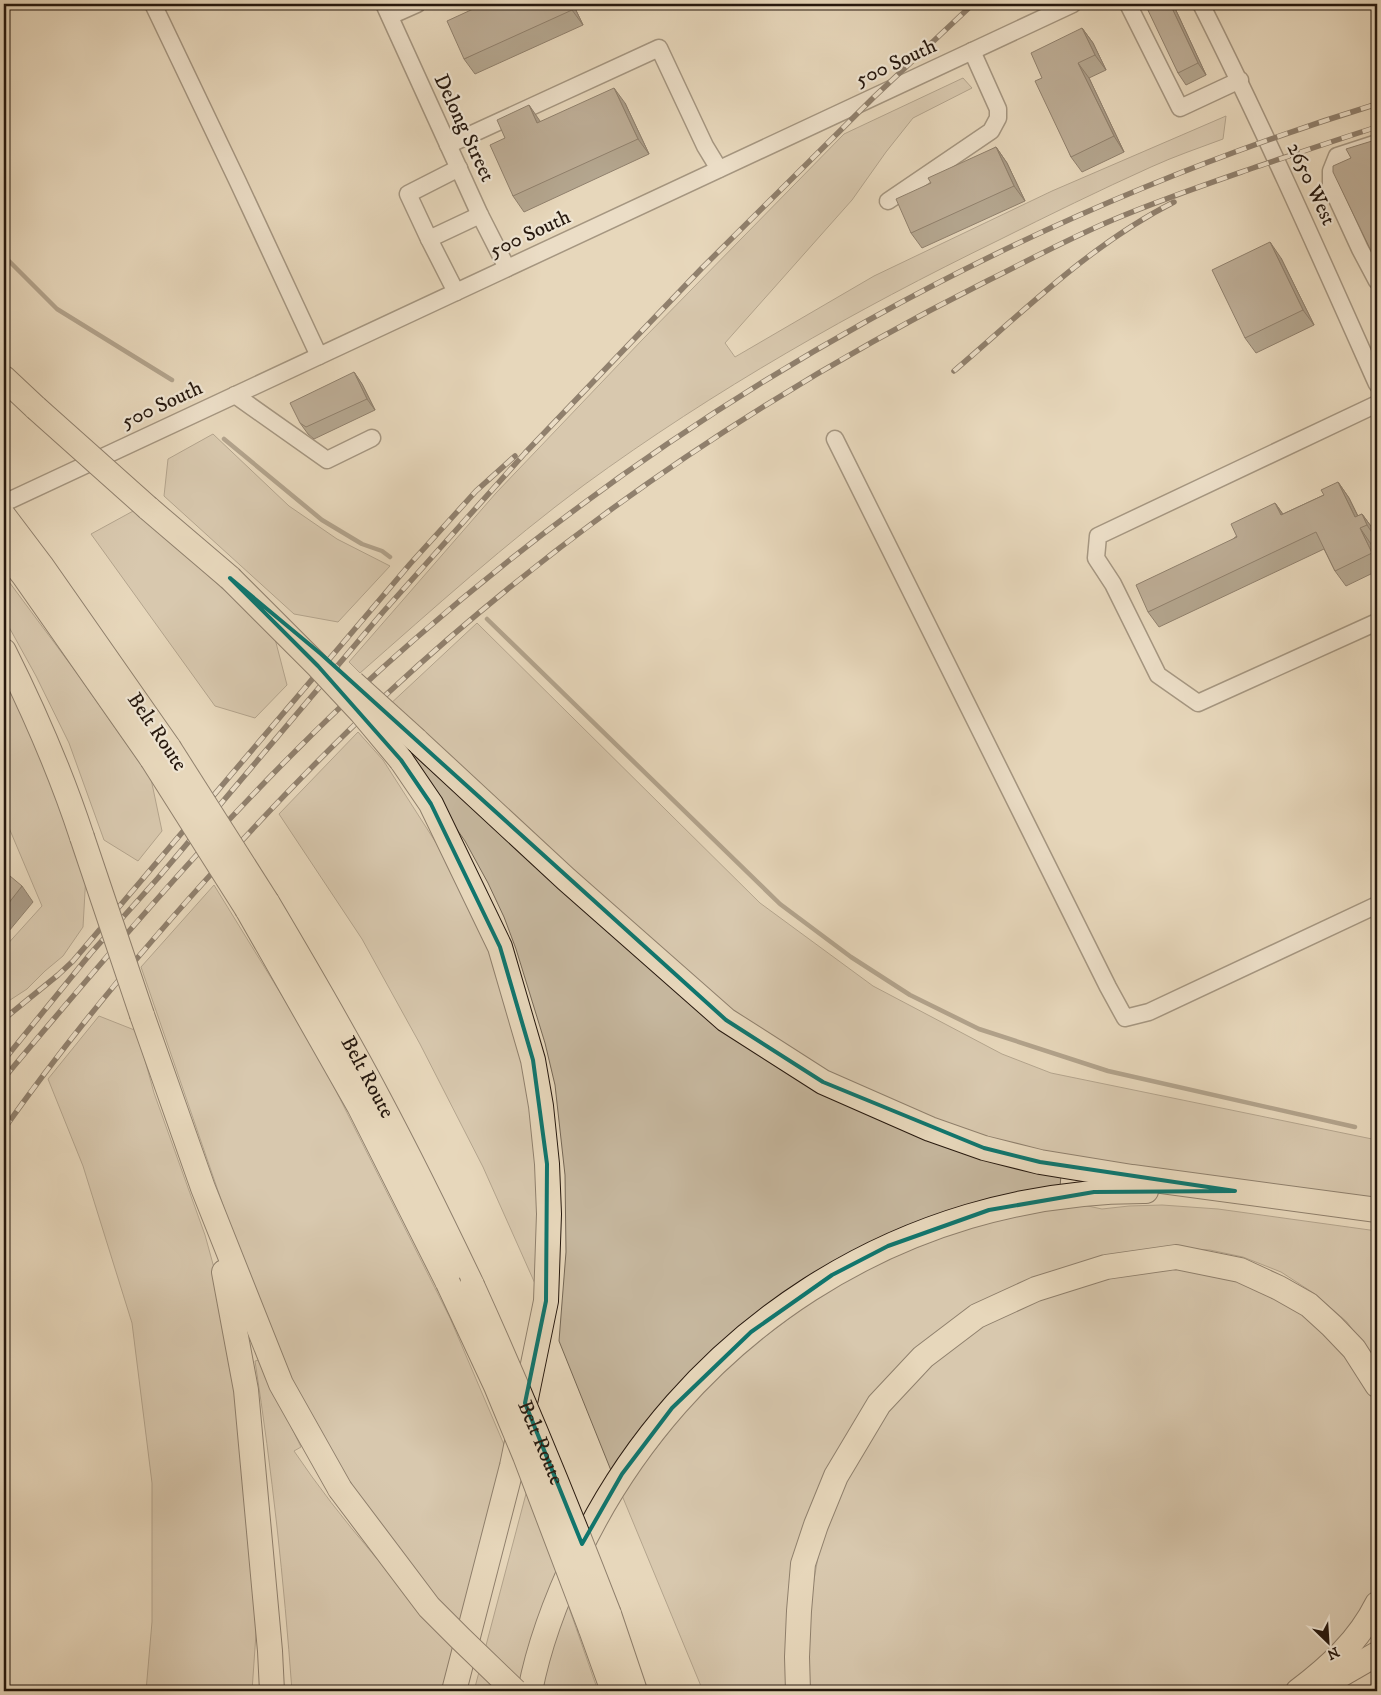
<svg xmlns="http://www.w3.org/2000/svg" width="1381" height="1695" viewBox="0 0 1381 1695" font-family="'IM FELL DW Pica',serif">
  <style>
    .green { fill: #c6b79e; stroke: #766856 }
    .lines { fill: none; stroke-linecap: round; stroke-linejoin: round }
    .stream { stroke: #726452; stroke-width: 4.5 }
    .minor-casing { stroke: #564839; stroke-width: 19 }
    .highway-casing { stroke: #26180e; stroke-width: 26 }
    .minor { stroke: #efe5d3; stroke-width: 16 }
    .highway { stroke: #e7d7bb; stroke-width: 24 }
    .rail-casing { stroke: #26180e; stroke-width: 5.5 }
    .rail { stroke: #efe5d3; stroke-width: 4; stroke-dasharray: 11; stroke-linecap: butt }
    .highway-bridge-casing { stroke: #26180e; stroke-width: 26; stroke-linecap: butt }
    .highway-bridge { stroke: #e7d7bb; stroke-width: 24 }
    .wall { fill: #776a59; stroke: #26180e }
    .shaded-wall { fill: #615649; stroke: #26180e }
    .building { fill: #8a7b68; stroke: #26180e }
    .marked { fill: none; stroke: #0f766e; stroke-width: 4; stroke-linejoin: round }
    .labels { text-anchor: middle; dominant-baseline: central; stroke-width: 4.5; stroke-linejoin: round; paint-order: stroke }
    .street-label { font-size: 21px; fill: #26180e; stroke: #efe5d3 }
  </style>
  <rect width="100%" height="100%" fill="#e7d7bb"/>
  <filter id="stains"><feTurbulence type="fractalNoise" baseFrequency=".004" numOctaves="4"/><feColorMatrix values="0 0 0 0 .2 0 0 0 0 .09 0 0 0 0 .02 0 0 0 .5 -.17"/></filter>
  <radialGradient id="worn" r=".72"><stop offset=".6" stop-color="#630" stop-opacity="0"/><stop offset="1" stop-color="#630" stop-opacity=".3"/></radialGradient>
  <g class="green">
    <path d="M963,78l9,10 -59,30 -27,34 -34,48 -127,143 10,14 139,-81 178,-85 174,-75 -3,23c-24,9 -48,17 -72,28 -51,23 -102,48 -152,73 -144,70 -285,150 -415,245 -78,58 -150,123 -224,188l-11,-11 147,-169 146,-153 202,-206z"/>
    <path d="M213,434l76,72 48,33 53,27 -52,56 -44,-8 -130,-118 4,-37z"/>
    <path d="M135,510l139,125 13,50 -32,33 -40,-12 -124,-172z"/>
    <path d="M4,575l72,97 75,107 11,52 -24,30 -34,-21 -35,-97 -33,-67 -32,-58z"/>
    <path d="M477,623l283,280 113,83 129,68 49,19 326,67v59l-298,-39 -82,-19 -121,-43 -89,-48 -74,-54 -326,-289z"/>
    <path d="M4,677l24,47 58,150 -3,53 -20,29 -18,15 -18,18 -23,15v-56l38,-42 -38,-90z"/>
    <path d="M358,732l25,28 82,128 19,38 30,95 28,145 -1,131 -58,-130 -63,-123 -58,-105 -83,-125z"/>
    <path d="M409,751l280,250 153,101 46,22 52,20 121,31 -1,12 -174,48 -52,26 -44,28 -60,46 -48,46 -30,35 -24,31 -16,26 -53,-132 7,-89 -1,-77 -10,-90 -10,-42 -29,-94 -12,-32 -16,-34 -23,-42 -30,-43z"/>
    <path d="M214,885l102,166 134,267 58,136 -46,184 -145,-201 -61,-136 -115,-334z"/>
    <path d="M99,1016l38,15 17,62 51,142 14,51 11,61 27,272 -5,72h-106l6,-69v-139l-20,-160 -49,-157 -35,-87z"/>
    <path d="M1083,1205l19,4 27,-3 33,-1 56,4 159,22v132l-30,-41 -32,-28 -34,-22 -38,-15 -33,-7 -39,-2 -45,5 -202,97 -104,145 -28,196h-89l-82,-198 91,-116 134,-102 149,-58z"/>
    <path d="M1170,1267l68,9 81,45 58,75v200l-73,82 -22,13h-473l-2,-14 2,-69 11,-62 24,-61 30,-54 25,-32 26,-28 30,-24 21,-17 30,-16 60,-28z"/>
    <path d="M259,1360l42,87 -7,4c47,70 106,135 162,197l-12,43h-152c-8,-110 -20,-220 -37,-330z"/>
    <path d="M527,1490l31,83 -38,118h-46z"/>
    <path d="M566,1599l32,92h-60z"/>
  </g>
  <g class="lines">
    <g class="stream">
      <path d="M4,256l53,53 115,71"/>
      <path d="M224,439l98,81 40,24 20,7 8,6"/>
      <path d="M487,619l293,285 71,53 59,38 69,34 129,42 247,56"/>
    </g>
    <defs>
      <g id="minor">
        <path d="M153,4l85,178 81,174"/>
        <path d="M384,4l96,211 27,53"/>
        <path d="M1128,4l52,104 60,-28"/>
        <path d="M1201,4c63,125 119,252 176,380"/>
        <path d="M390,16l27,-12"/>
        <path d="M1377,143l-40,13 -6,15v15l29,63 17,32"/>
        <path d="M448,145l211,-97 46,98 14,23"/>
        <path d="M888,201l103,-70 7,-13v-9l-26,-58"/>
        <path d="M429,239l51,-24"/>
        <path d="M456,292l-27,-53 -21,-45 51,-26"/>
        <path d="M235,395l92,65 45,-22"/>
        <path d="M1377,404l-279,132 -2,22 17,26 45,91 40,28 179,-81"/>
        <path d="M835,439l273,548 17,31 24,-6 228,-107"/>
        <path d="M4,503l1069,-499"/>
      </g>
      <g id="highway">
        <path d="M4,378l32,30"/>
        <path d="M148,508l82,70"/>
        <path d="M4,516l37,49 128,183"/>
        <path d="M4,551l20,25 128,183"/>
        <path d="M4,651c30,60 57,122 78,186"/>
        <path d="M416,740l150,139 160,141 97,62 107,47 54,19 56,14 92,15 245,33"/>
        <path d="M401,760l30,44 69,143 33,113 8,46 6,58 2,50 -3,87 -34,165 -58,225"/>
        <path id="s1" d="M267,902c38,64 76,129 111,195 33,62 64,125 94,188"/>
        <path d="M247,909l112,197 89,177"/>
        <path d="M142,1015l61,173 78,196 59,105"/>
        <path d="M224,1272l22,118 24,261 2,40"/>
        <path d="M609,1614l26,77"/>
        <path d="M590,1627l23,64"/>
        <path d="M1318,1688l59,-34"/>
        <path d="M530,1691c9,-47 27,-94 48,-138 104,-219 324,-363 568,-362"/>
        <path d="M798,1691l-1,-34 2,-46 4,-47 13,-39 20,-49 43,-72 44,-47 54,-41 59,-27 70,-22 70,-10 64,13 39,18 30,17 23,21 22,23 23,36"/>
        <path d="M1298,1691c32,-24 61,-51 79,-87"/>
      </g>
    </defs>
    <use href="#minor" class="minor-casing"/>
    <use href="#highway" class="highway-casing"/>
    <use href="#minor" class="minor"/>
    <use href="#highway" class="highway"/>
    <defs>
      <g id="rail">
        <path d="M954,371c70,-60 137,-127 220,-169"/>
        <path d="M4,1019l54,-44 15,-14 337,-397 66,-73 39,-35"/>
        <path d="M4,1060l87,-107 67,-75 225,-266 142,-159 177,-185 172,-171 99,-93"/>
        <path d="M4,1078c129,-154 259,-307 411,-439 280,-245 607,-426 962,-535"/>
        <path d="M4,1129c67,-95 142,-184 220,-269 53,-58 107,-114 165,-168 178,-165 383,-303 600,-412 42,-21 83,-43 126,-61 45,-19 92,-35 138,-51 42,-14 83,-28 124,-41"/>
      </g>
    </defs>
    <use href="#rail" class="rail-casing"/>
    <use href="#rail" class="rail"/>
    <defs>
      <g id="highway-bridge">
        <path d="M36,408l112,100"/>
        <path d="M230,578l88,88 43,46 40,48"/>
        <path d="M353,683l63,57"/>
        <path d="M169,748l98,154"/>
        <path d="M152,759l95,150"/>
        <path d="M82,837l60,178"/>
        <path d="M448,1283l48,103 29,70 65,171"/>
        <path id="s2" d="M472,1285c49,108 94,218 137,329"/>
        <path d="M340,1489l89,118 31,31 55,53"/>
      </g>
    </defs>
    <use href="#highway-bridge" class="highway-bridge-casing"/>
    <use href="#highway-bridge" class="highway-bridge"/>
  </g>
  <g class="wall">
    <path d="M573,4l10,21 -108,49 -11,-15z"/>
    <path d="M1173,4l33,71 -20,10 -8,-12z"/>
    <path d="M1082,28l11,15 13,27 -17,8 35,74 -42,20 -11,-15 -29,-79z"/>
    <path d="M625,103l24,51 -125,58 -11,-16 -8,-58 35,-16z"/>
    <path d="M1377,135v127l-4,-7 -22,-97 26,-20z"/>
    <path d="M996,147l11,16 18,38 -103,47 -11,-15 20,-50z"/>
    <path d="M1281,258l33,67 -58,28 -11,-15z"/>
    <path d="M354,372l8,12 13,26 -61,29 -6,-5 -8,-11z"/>
    <path d="M1338,482l11,16 9,18 4,-2 11,15 4,10v2l-6,3 6,13v14l-31,15 -11,-15 -11,-22 -165,78 -11,-15 127,-109 8,11 41,-19z"/>
  </g>
  <g class="shaded-wall">
    <path d="M570,4h3l10,21 -11,-15z"/>
    <path d="M1170,4h3l33,71 -8,-12z"/>
    <path d="M1082,28l11,15 13,27 -11,-15z"/>
    <path d="M1078,63l11,15 35,74 -10,-16z"/>
    <path d="M614,88l11,15 24,51 -11,-15z"/>
    <path d="M529,105l11,16 8,18 -11,-16z"/>
    <path d="M996,147l11,16 18,38 -11,-15z"/>
    <path d="M1270,242l11,16 33,67 -11,-15z"/>
    <path d="M354,372l8,12 13,26 -8,-11z"/>
    <path d="M1338,482l11,16 14,29 -8,-10z"/>
    <path d="M1275,503l11,16 -5,-4z"/>
    <path d="M1362,514l11,15 4,11 -10,-15z"/>
    <path d="M1360,528l11,16 6,13v4l-5,-8z"/>
    <path d="M22,886l11,16 -29,35v-28z"/>
  </g>
  <g class="building">
    <path d="M484,4h86l2,6 -108,49 -17,-38z"/>
    <path d="M1145,4h25l28,59 -20,10z"/>
    <path d="M1082,28l13,27 -17,8 36,73 -43,21 -36,-76 7,-3 -11,-25z"/>
    <path d="M614,88l24,51 -125,57 -23,-51 15,-7 -8,-18 32,-15 8,18z"/>
    <path d="M1377,135v118l-4,2 -40,-83v-6l18,-8 -5,-9 26,-8 5,-3z"/>
    <path d="M996,147l18,39 -103,47 -15,-34 35,-16 -3,-5z"/>
    <path d="M1270,242l33,68 -58,28 -33,-68z"/>
    <path d="M354,372l13,27 -61,28 -6,-4 -10,-20z"/>
    <path d="M1338,482l17,35 7,-3 5,11 -7,3 12,25 -37,18 -19,-39 -168,80 -12,-27 101,-48 -6,-13 44,-21 6,12 43,-20 -3,-5z"/>
    <path d="M4,871l18,15 -18,23z"/>
  </g>
  <path d="M0 0H1381V1695H0ZM230,578l91,76 405,366 97,62 161,66 56,14 195,29 -141,1 -105,18 -101,36 -56,29 -81,57 -79,76 -50,66 -40,70 -57,-141 21,-102 1,-137 -14,-104 -33,-113 -69,-143 -30,-44 -83,-94z" fill="#e7d7bb" fill-opacity=".55" fill-rule="evenodd"/>
  <path class="marked" d="M230,578l91,76 405,366 97,62 161,66 56,14 195,29 -141,1 -105,18 -101,36 -56,29 -81,57 -79,76 -50,66 -40,70 -57,-141 21,-102 1,-137 -14,-104 -33,-113 -69,-143 -30,-44 -83,-94z"/>
  <g class="labels">
    <g class="street-label">
      <text transform="translate(896 63) rotate(-25)">500 South</text>
      <text transform="translate(464 128) rotate(65)">Delong Street</text>
      <text transform="translate(1311 184) rotate(65)">2650 West</text>
      <text transform="translate(530 234) rotate(-25)">500 South</text>
      <text transform="translate(162 405) rotate(-25)">500 South</text>
      <text transform="translate(157 732) rotate(56)">Belt Route</text>
      <text stroke="none"><textPath href="#s1" startOffset="202">Belt Route</textPath></text>
      <text stroke="none"><textPath href="#s2" startOffset="172">Belt Route</textPath></text>
    </g>
  </g>
  <rect width="1381" height="1695" fill="none" stroke="#e7d7bb" stroke-width="20"/>
  <rect x="5" y="5" width="1371" height="1685" fill="none" stroke="#26180e" stroke-width="2.5"/>
  <rect x="10" y="10" width="1361" height="1675" fill="none" stroke="#26180e"/>
  <g transform="translate(1328 1642) rotate(155)" stroke="#efe5d3" stroke-width="4" paint-order="stroke">
  <path d="M0-4L9 19L0 12L-9 19Z" fill="#26180e"/>
  <text y="-8" font-size="14" font-weight="bold" text-anchor="middle" fill="#26180e">N</text>
  </g>
  <rect width="100%" height="100%" filter="url(#stains)"/>
  <rect width="100%" height="100%" fill="url(#worn)"/>
</svg>
